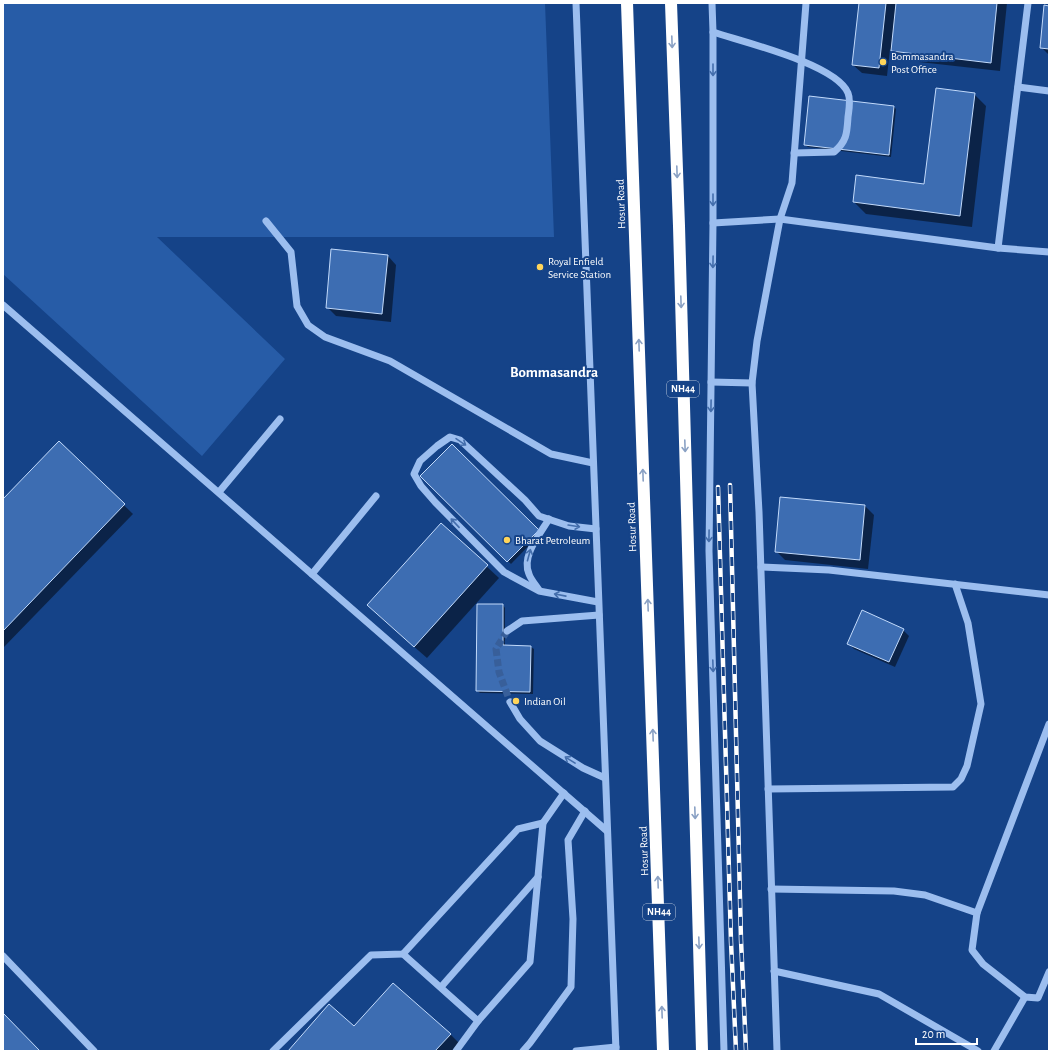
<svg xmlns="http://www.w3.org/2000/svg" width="1052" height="1054" viewBox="0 0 1052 1054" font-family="'Alegreya Sans',sans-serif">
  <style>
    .green { fill: #275ca7 }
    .shadow { fill: #0007 }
    .building { fill: #3d6db2; stroke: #c2dafb }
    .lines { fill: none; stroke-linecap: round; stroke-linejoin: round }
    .minor-tunnel { stroke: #385f9a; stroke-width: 7; stroke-dasharray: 7 3.5; stroke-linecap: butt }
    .minor { stroke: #9cbeef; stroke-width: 7 }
    .highway { stroke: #fff; stroke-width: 12 }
    .rail-casing { stroke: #fff; stroke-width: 4.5 }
    .rail { stroke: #154388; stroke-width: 3; stroke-dasharray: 9; stroke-linecap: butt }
    .oneway { stroke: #8aa1c4 }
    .oneway2 { stroke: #446eac }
    .poi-dot { fill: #ffd55a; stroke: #154388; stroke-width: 1.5 }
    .labels { text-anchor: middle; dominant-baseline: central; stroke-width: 4; stroke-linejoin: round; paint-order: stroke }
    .shield { fill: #154388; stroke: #b9c7db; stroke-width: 1 }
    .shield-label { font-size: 10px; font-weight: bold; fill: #fff }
    .poi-label { font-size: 11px; fill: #fff; stroke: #154388; text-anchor: start }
    .street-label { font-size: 11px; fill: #fff; stroke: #154388 }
    .district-label { font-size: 15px; font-weight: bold; fill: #fff; stroke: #154388 }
  </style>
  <rect width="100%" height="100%" fill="#154388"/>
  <path class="green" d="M3,3h542l9,234h-397l128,122 -83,97 -199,-182z"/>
  <g class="shadow">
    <path d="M860,3h147l-7,68 -99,-11 -11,-11 -3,27 -25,-3 -9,-8z"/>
    <path d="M1049,7v48l-8,-8z"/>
    <path d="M974,94l12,12 -14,121 -106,-13 -12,-12 71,-17z"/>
    <path d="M894,107l2,2 -5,48 -83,-10 -3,-2z"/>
    <path d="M388,256l8,9 -5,57 -55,-6 -9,-9z"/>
    <path d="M59,442l74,72 -130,134v-148z"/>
    <path d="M422,476l119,57 -30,31z"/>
    <path d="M781,498l84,8 9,9 -6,54 -83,-9 -9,-9z"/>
    <path d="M441,524l58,54 -72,80 -47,-41z"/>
    <path d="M503,605l2,3v38l26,1 3,2 -1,45 -53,-1 -3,-3z"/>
    <path d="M903,630l6,6 -14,31 -41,-18 -5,-5z"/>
    <path d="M354,1028l96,6 12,12 -5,5h-167z"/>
  </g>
  <g class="building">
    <path d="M859,3h27l-7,65 -27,-3z"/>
    <path d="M896,3h101l-6,60 -100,-12z"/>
    <path d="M1044,5l5,1v43l-9,-1z"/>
    <path d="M936,88l39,5 -15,123 -107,-14 3,-27 68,9z"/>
    <path d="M809,96l85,10 -5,49 -85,-10z"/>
    <path d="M331,249l57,6 -6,59 -56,-6z"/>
    <path d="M59,441l66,63 -122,127v-132z"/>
    <path d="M452,444l87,86 -32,32 -87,-86z"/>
    <path d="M780,497l85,8 -5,55 -85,-8z"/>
    <path d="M441,523l47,42 -74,82 -47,-42z"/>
    <path d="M477,604h26v41l28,1 -1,46 -54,-1z"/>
    <path d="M862,610l42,19 -15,33 -42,-18z"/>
    <path d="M393,983l58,51 -16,17h-147l41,-47 25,22z"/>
    <path d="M3,1013l37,38h-37z"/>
  </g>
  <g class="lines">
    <path class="minor-tunnel" d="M507,631l-11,18 3,23 11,30"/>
    <g class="minor">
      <path d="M576,3l40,1048"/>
      <path d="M712,3l1,29v191l-4,328 15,500"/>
      <path d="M713,32c30,10 123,32 135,61 3,7 1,16 0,24 -1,16 -1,24 -14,35l-40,1"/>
      <path d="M1018,87l31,4"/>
      <path d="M266,221l25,31 6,54 11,19 17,12 65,24 161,93 42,9"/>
      <path d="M713,223l67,-4 218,29 51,4"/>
      <path d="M998,248l30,-245"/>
      <path d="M3,305l604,526"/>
      <path d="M711,382l41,1"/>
      <path d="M219,492l61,-73"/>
      <path d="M596,529l-27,-3 -30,-10 -14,-16 -65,-60 -10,-3 -13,9 -17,15 -6,13 7,12 14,16 69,70 35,19 59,11"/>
      <path d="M761,567l68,3 220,25"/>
      <path d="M312,574l64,-78"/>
      <path d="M539,590c-3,-5 -8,-10 -10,-16 -8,-18 11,-40 20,-55"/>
      <path d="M507,631l15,-10 77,-6"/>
      <path d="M510,702l10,17 20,22 43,27 22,10"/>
      <path d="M1049,724l-72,189 -5,37 11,14 42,33 13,1 11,-26"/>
      <path d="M768,789l185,-2 8,-8 6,-13 14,-62 -13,-81 -13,-39"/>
      <path d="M771,889l123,2 31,4 52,18"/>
      <path d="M403,954l75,67"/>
      <path d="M3,956l91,95"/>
      <path d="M774,971l105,23 99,57"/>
      <path d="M441,987l97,-110"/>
      <path d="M273,1051l98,-96 32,-1 115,-125 25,-6"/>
      <path d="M456,1051l22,-30 52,-59 13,-139 21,-30"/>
      <path d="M523,1051l7,-8 41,-56 2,-68 -5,-79 17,-29"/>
      <path d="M576,1051l40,-4"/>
      <path d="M777,1051l-18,-539 -7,-129 5,-42 23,-122 12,-36 14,-180"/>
      <path d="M994,1051l31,-54"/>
    </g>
    <g class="highway">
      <path d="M627,3l36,1048"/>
      <path d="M671,3l8,223 23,825"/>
    </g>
    <defs>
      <g id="rail">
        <path d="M730,485l11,455 5,111"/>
        <path d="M718,487l13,455 5,109"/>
      </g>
    </defs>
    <use href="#rail" class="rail-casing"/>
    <use href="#rail" class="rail"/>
  </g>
  <defs><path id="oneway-shaft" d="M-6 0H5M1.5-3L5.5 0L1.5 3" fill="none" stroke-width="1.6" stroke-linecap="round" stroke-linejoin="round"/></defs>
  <g class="oneway">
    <use href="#oneway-shaft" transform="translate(672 42) rotate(88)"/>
    <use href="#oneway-shaft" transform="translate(677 172) rotate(88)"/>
    <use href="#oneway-shaft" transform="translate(681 302) rotate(88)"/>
    <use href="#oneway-shaft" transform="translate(639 345) rotate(-92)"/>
    <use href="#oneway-shaft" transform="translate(685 446) rotate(88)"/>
    <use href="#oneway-shaft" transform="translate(643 475) rotate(-92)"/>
    <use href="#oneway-shaft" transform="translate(648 605) rotate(-92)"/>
    <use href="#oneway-shaft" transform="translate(653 735) rotate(-92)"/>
    <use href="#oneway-shaft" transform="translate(695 813) rotate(88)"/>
    <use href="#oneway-shaft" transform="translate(658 882) rotate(-92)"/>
    <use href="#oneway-shaft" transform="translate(699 943) rotate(88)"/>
    <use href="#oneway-shaft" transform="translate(662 1012) rotate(-92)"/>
  </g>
  <g class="oneway2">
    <use href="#oneway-shaft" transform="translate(713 70) rotate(90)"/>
    <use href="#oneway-shaft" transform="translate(713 200) rotate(90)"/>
    <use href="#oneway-shaft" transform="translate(713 262) rotate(91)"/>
    <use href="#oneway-shaft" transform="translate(711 406) rotate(91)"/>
    <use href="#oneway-shaft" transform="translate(461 442) rotate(34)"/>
    <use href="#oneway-shaft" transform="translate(455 523) rotate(-133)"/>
    <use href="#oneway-shaft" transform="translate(574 526) rotate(9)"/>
    <use href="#oneway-shaft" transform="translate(709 536) rotate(91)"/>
    <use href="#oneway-shaft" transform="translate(529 555) rotate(-75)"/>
    <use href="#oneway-shaft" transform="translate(560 595) rotate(-169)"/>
    <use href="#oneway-shaft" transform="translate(713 666) rotate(88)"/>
    <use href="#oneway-shaft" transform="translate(570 760) rotate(-148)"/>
  </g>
  <g class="poi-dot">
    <circle cx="883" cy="62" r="4"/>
    <circle cx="540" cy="267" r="4"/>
    <circle cx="507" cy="540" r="4"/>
    <circle cx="516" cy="701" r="4"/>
  </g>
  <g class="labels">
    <g class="shield">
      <rect x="667" y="381" width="32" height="16" rx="3"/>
      <rect x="643" y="904" width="32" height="16" rx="3"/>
    </g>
    <g class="shield-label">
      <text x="683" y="389">NH44</text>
      <text x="659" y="912">NH44</text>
    </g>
    <g class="poi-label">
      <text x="891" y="56">Bommasandra<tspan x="891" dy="13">Post Office</tspan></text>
      <text x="548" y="261">Royal Enfield<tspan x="548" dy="13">Service Station</tspan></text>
      <text x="515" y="540">Bharat Petroleum</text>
      <text x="524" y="701">Indian Oil</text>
    </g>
    <g class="street-label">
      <text transform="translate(621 204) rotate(-92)">Hosur Road</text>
      <text transform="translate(632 527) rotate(-92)">Hosur Road</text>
      <text transform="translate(644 851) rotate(-92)">Hosur Road</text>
    </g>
    <g class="district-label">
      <text x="554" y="372">Bommasandra</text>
    </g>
  </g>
  <rect width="1052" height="1054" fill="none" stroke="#ffffff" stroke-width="8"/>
  <path d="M916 1038v6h61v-6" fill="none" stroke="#ffffff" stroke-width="2"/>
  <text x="922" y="1038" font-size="12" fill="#ffffff" stroke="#154388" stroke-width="3" paint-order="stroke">20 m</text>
</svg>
